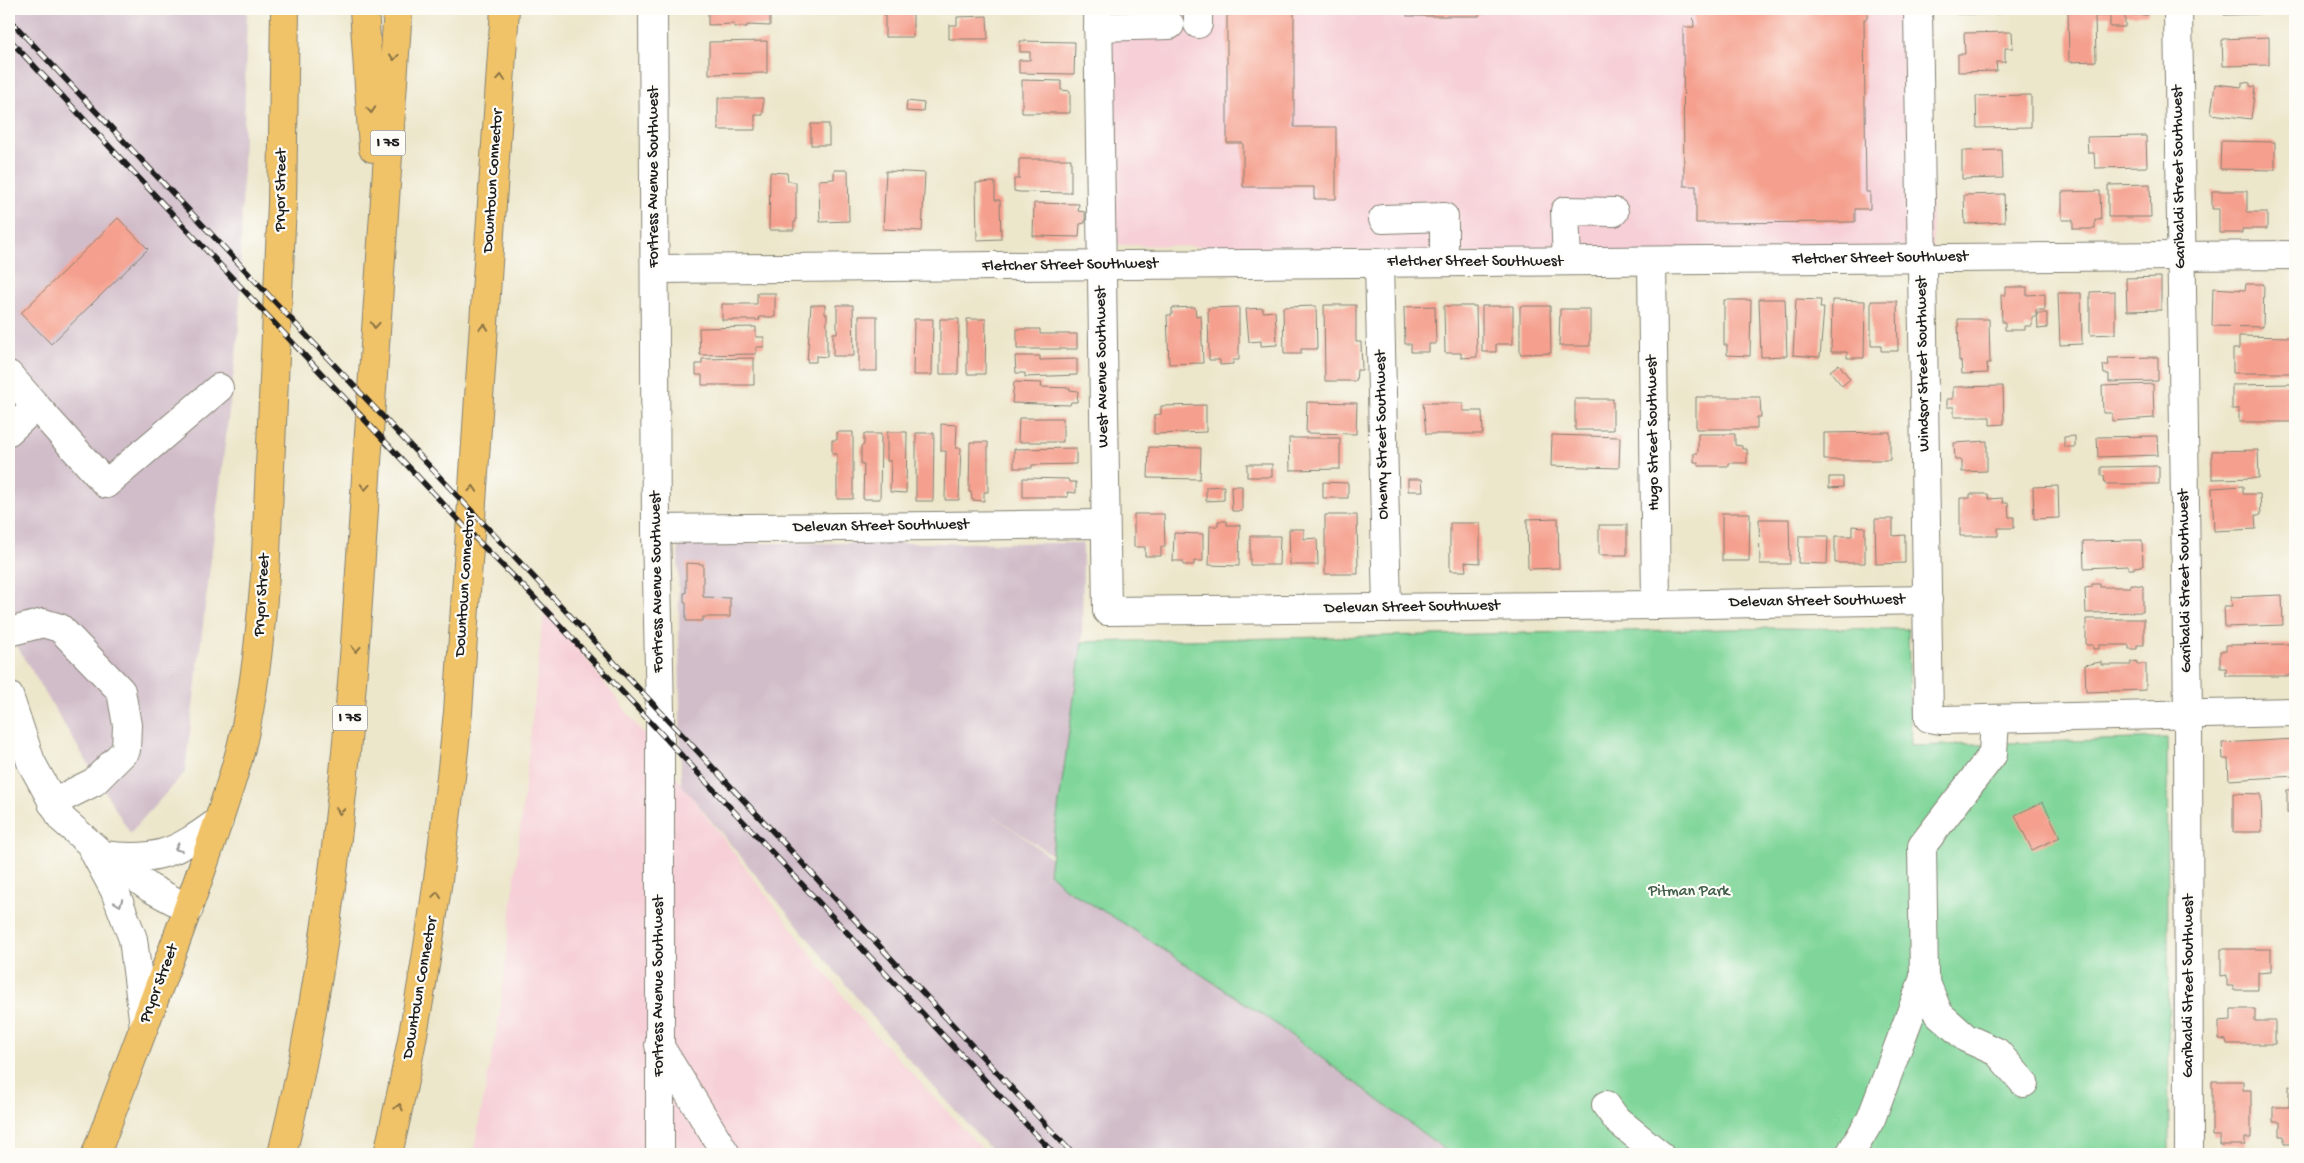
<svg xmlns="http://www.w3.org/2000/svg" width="2304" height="1163" viewBox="0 0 2304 1163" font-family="'Gochi Hand',sans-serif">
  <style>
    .built { fill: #f6cfd7 }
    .industrial { fill: #d1bdc9 }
    .green { fill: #80d69a; stroke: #4e795b }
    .building { fill: #f5a08e }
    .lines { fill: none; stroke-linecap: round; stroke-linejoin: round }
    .minor-casing { stroke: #848173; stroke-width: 30 }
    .major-casing { stroke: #848173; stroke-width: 30 }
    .highway-casing { stroke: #848173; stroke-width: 30 }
    .minor { stroke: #fff; stroke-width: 28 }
    .major { stroke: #f1c369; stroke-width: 28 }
    .highway { stroke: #f1c369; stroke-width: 28 }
    .rail-casing { stroke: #1c1c1c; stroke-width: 5.5 }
    .rail { stroke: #fdfcf7; stroke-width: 4; stroke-dasharray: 11; stroke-linecap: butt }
    .oneway { stroke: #867042 }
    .oneway2 { stroke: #999 }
    .labels { text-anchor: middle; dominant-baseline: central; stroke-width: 4.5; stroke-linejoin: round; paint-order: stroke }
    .shield { fill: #fdfcf7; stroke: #605f5e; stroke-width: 1 }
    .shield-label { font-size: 15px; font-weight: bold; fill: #1c1c1c }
    .street-label { font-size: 16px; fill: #1c1c1c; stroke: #fdfcf7 }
    .park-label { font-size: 16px; fill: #3f5d48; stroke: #fdfcf7 }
  </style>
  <rect width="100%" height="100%" fill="#fdfcf7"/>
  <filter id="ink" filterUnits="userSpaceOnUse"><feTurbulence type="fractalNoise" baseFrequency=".02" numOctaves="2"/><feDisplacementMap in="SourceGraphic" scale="10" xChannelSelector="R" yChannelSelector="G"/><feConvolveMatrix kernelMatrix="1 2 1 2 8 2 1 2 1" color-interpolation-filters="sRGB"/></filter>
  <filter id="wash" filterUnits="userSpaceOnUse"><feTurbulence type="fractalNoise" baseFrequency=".0096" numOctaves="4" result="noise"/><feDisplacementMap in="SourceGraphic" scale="20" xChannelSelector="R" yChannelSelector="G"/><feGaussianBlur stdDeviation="1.12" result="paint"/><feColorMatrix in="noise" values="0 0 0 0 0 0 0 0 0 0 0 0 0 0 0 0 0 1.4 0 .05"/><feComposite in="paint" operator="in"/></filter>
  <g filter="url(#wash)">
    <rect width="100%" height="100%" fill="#ece6ca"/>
    <g class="built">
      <path d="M1100,9h829l4,256 -833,-21z"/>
      <path d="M548,606l20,29 292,383 127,136h-514l27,-142 43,-392z"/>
    </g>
    <g class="industrial">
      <path d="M9,9h238l-8,320 -54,443 -55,61 -121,-200z"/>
      <path d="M678,543h405l-1,99 -30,213 -90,-60 60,41 429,318h-456l-100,-110 -214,-260z"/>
    </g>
    <path class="green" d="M1775,628l133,1 3,117 256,-8 2,416h-718l-182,-135 -149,-98 -54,-32 -17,-16 33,-231z"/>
    <g id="blocks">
      <g class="building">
        <path d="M708,9h62v17l-23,-1v2h-13v-3l-26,1z"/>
        <rect x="885" y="9" width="28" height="28"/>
        <path d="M1227,9h67v118h42v72h-22v-12h-71v-44h-16z"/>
        <rect x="1407" y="9" width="72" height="7"/>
        <path d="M1693,9h174v10h-3l2,173h4v17h-15v13l-159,1v-37h-12l-1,-159h11z"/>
        <rect x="1957" y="9" width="42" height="5"/>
        <path d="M2068,9h80v6h-23v12h-15v-11h-15l1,45 -27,1z"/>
        <path d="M2224,9h35v5l-35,1z"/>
        <path d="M987,16l1,23h-39v-14h8v-8z"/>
        <path d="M2012,32l1,16h-8v14h-9l1,9 -39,1v-18h7l-1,-21z"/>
        <path d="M2269,37v28l-46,1 -1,-27z"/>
        <path d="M767,41v32l-58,1v-32z"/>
        <path d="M1020,41l55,1 -1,32 -55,-1v-13h11v-8h-10z"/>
        <path d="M1022,80l39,1v9l9,1v22h-48z"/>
        <path d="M2242,82l8,1v3l5,1 -4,32 -40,-5 4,-30 27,3z"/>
        <path d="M2031,95v32l-54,1 -1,-32z"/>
        <path d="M718,98h45v17h-8v15h-37z"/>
        <path d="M907,101l17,2 -1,9 -17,-1z"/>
        <rect x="811" y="124" width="18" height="21"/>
        <path d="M2146,136l1,31 -52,1 -1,-15h-6l-1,-16z"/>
        <path d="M2221,141l54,1v28l-55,-1z"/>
        <path d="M2002,150l1,28 -41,1v-28z"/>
        <path d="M1019,159h52v34l-52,-1 -5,-1v-12h5z"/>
        <path d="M834,170h14l1,51 -29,1 -1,-42 15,-1z"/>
        <path d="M886,171l39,2 -3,58 -39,-2z"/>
        <path d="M770,172l17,1 1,8 8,1v40h-2v8h-25z"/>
        <path d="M995,182v18h5l1,39 -24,1 -1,-57z"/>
        <path d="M2150,184l1,33h-43v-32z"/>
        <path d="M2100,191l1,29h-6v9h-22v-9h-11v-28z"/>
        <path d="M2212,191h35v21h20v17h-25v4h-23v-24h-7z"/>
        <path d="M2004,194l1,28 -40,2 -1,-29z"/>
        <path d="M1034,203l45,1 -1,7 7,1v11l-5,1 -1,13 -46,-1z"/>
        <path d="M118,218l30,31 -97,95 -30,-31z"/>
        <path d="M2161,277v33l-34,1 -1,-33z"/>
        <path d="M2246,284h18l-1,43 -51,-1 1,-38 32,2z"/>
        <path d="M2005,287h22v8l18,-1v16h-9v7h-4v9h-7v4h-20v-8h-3l-1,-27h4z"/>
        <path d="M2115,291v43l-25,1v-43z"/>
        <path d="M757,293h18v24h-16l1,3h-38v-16h35z"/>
        <path d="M2058,293h23l1,51 -22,1z"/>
        <path d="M1759,299h26l2,57 -26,1z"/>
        <path d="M1796,299l25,1 -1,8h4l-4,49 -27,-2z"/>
        <path d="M1724,300h27l-1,56 -23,-1v-10h-3z"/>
        <path d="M1832,300l33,1 -1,57h-17v-6h-16z"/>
        <path d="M1871,301h26l1,50h-17v-5h-10z"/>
        <path d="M811,305h14v9h2v43l-11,-1v6h-9z"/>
        <path d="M837,305h16l1,51h-21v-23h4z"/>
        <path d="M1324,305h32v37h5l1,28h-5l-1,11h-31z"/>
        <path d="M1316,306l1,43h-16v5h-17l-1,-47z"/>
        <path d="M1435,306l1,38h-7v8h-18v-8h-6l-1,-37z"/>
        <path d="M1444,306h32l1,51 -16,1v-5h-16z"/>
        <path d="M1482,306h31v38h-17v8h-14z"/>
        <path d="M1520,306h30l1,47 -31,1z"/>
        <path d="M1195,307l1,9 5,-1 2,48 -34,1 -2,-49h5v-7z"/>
        <path d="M1239,307v53h-6v4l-13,1v-5h-11l-1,-52z"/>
        <path d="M1263,308v4l12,-1 2,34 -16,1v-5l-12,1 -3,-33z"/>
        <path d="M1560,309h30v37h-31z"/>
        <path d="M2037,313h10v15l-9,1z"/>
        <rect x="859" y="316" width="18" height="55"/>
        <path d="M914,319h19l-1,56h-19z"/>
        <path d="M940,319h19l-1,55h-18z"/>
        <path d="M967,319h19l-1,55h-18z"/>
        <path d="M1958,319h31l1,44h-3l1,10 -26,1 -1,-13h-2z"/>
        <path d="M756,327v10h8v10h-8v7l-56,1 -1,-27z"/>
        <path d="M1017,329h23v5h37v15h-60z"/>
        <path d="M2239,336l54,1 2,36h-62v-24h6z"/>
        <path d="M1015,356h25v4l37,-1v16l-52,2v-4h-9z"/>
        <path d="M2158,357v24l-49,1v-8h-5l-1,-9h6l-1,-7z"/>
        <path d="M754,358v27h-52v-10h-6v-11h6v-5z"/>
        <path d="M1839,364l11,15 -8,7 -12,-15z"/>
        <path d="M1014,382l28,1 -1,4 29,1v2l8,1 -1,11h-6l-1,3 -58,-2z"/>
        <path d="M2153,384l1,34 -42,3v-8h-9l-1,-27z"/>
        <path d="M2295,384l-2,38h-54v-13h-7v-24z"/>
        <path d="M2003,386l1,38 -14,1v-8h-36v-10h-7v-8h6v-12z"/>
        <path d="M1696,397h64l1,20h-4v12h-61z"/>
        <rect x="1575" y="399" width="38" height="31"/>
        <path d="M1307,402l50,1 -1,31 -50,-1z"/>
        <path d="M1423,403h40v8h19l1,23h-57z"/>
        <path d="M1206,405v27l-52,2v-19l7,-1v-8z"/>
        <path d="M1019,418h44v24h-45z"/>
        <path d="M941,424l16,1 -1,23h5l-2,52h-14l1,-49h-5z"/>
        <path d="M837,432h16v67h-16v-45h-5v-14h5z"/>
        <path d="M887,432h20l-1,61 -16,-1 1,-31h-4z"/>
        <path d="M1890,432v28h-66v-27z"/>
        <path d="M916,433h18l-1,68h-17z"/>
        <path d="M864,434h17l-1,65h-17l1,-35h-3v-18l3,-1z"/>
        <path d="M1698,434h37v11l7,1v3h5v14h-18v3h-31v-4h-4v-9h4z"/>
        <path d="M1552,435l68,2 -1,31 -68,-2z"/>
        <path d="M2075,436v11h-11v-10z"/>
        <path d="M2157,436l1,19 -60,2 -1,-20z"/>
        <path d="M1289,438h51v31l-50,1z"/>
        <path d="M1987,441v30l-25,1v-12h-7l-1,-17z"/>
        <path d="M970,442h18v50h-4v9l-12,-1 -1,-8h-2z"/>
        <path d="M1149,447l52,1 -1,31 -52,-1z"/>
        <path d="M1076,448v16l-44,1v3h-18v-19z"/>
        <path d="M2258,450l1,28 -47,1v-28z"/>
        <rect x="1247" y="464" width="25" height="13"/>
        <path d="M2159,466v18h-54l-1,-8h-3v-9z"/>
        <path d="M1829,477h14v10l-14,1z"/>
        <path d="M1023,478l45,1 1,3h7v11l-9,-1 1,5h-45z"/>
        <path d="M1408,479h14l1,12h-15z"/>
        <path d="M1323,482l25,1v15h-25z"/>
        <path d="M1224,486v14l-18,1v-14z"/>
        <path d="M1231,486h11v25h-10z"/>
        <path d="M2058,486l1,32 -25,1 -1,-32z"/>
        <path d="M2243,486v8h17l1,21h-6l1,14 -42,2 -2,-43z"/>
        <path d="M1970,494h18l1,5 13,-1 1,5h5l1,14h5v11h-16v8h-38v-38h10z"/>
        <path d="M1722,513h28l-1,48h-27z"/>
        <path d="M1134,514h30l1,33h-4v9h-16v-9h-11z"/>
        <path d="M1325,515h32l1,59h-33z"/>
        <path d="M1558,518l1,50 -31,1 -1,-50z"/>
        <path d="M1759,519h30l1,45h-30z"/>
        <path d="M1875,519h18v17l12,-1v28l-29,1z"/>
        <path d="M1218,521h9v4h13l-1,41 -30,-1 1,-39h8z"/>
        <path d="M1450,523h30v40l-15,-1 1,9h-16z"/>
        <rect x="1599" y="525" width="28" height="30"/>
        <path d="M1852,526l13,1v36h-30v-27h17z"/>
        <path d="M1289,529h15v10l13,-1 1,27h-28z"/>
        <path d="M1174,533l29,1v27h-9v4h-11v-4h-10z"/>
        <path d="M1250,536h30l-1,29h-29z"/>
        <path d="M1799,536h29l-1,28 -29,-1z"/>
        <path d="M2142,540l1,26 -9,1v2h-6v-3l-44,2 -1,-27z"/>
        <path d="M686,563l17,1v33l27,1v19h-27v4h-17v-18h-2v-10h2z"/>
        <path d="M2092,584h8v3h30v-3l13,2v26l-57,1 -1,-25 7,-1z"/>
        <path d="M2282,595l1,30 -58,2 -1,-21h8l-1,-9z"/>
        <path d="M2086,619h58v26h-7v4h-8v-4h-30v4h-6v-4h-7z"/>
        <path d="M2295,644v32h-69v-8h-6v-17h6v-6z"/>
        <path d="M2137,661v3h9v26l-60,2 -1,-27 16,-3v3h30v-3z"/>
        <path d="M2295,739v37l-66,4 -1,-21h-5l-1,-16z"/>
        <rect x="2287" y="790" width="8" height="23"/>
        <path d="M2233,793l28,1 1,38h-29z"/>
        <path d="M2043,802l17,35 -28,13 -17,-35z"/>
        <path d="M2221,949h50v23l-13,1v17h-25v-4h-6v-11l-6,1z"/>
        <path d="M2231,1009h24v12h20v23h-48l-1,-4 -7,-1v-18l12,-1z"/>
        <path d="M2212,1081h31v9h8v48h-6v7h-25v-9h-8z"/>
        <path d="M2289,1086h6v58h-11v-8h-4v-14h-7v-15h16z"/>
      </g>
    </g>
  </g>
  <g filter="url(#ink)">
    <use href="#blocks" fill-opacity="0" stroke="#848173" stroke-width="1"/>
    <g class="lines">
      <defs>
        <g id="minor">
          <path d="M653,9l3,520 4,183v442"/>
          <path d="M1098,9l9,602 549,-6 272,-5"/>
          <path d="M1198,9v15"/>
          <path d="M1918,9l11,709 12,2 354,-8"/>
          <path d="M2178,9l10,704 1,441"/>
          <path d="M1098,27l72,-2"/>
          <path d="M1383,219l61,-2"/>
          <path d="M1444,224v38"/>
          <path d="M1567,261l-2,-50 49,1"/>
          <path d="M1652,261l4,344"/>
          <path d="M1379,263l8,345"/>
          <path d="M655,269l1640,-14"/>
          <path d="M9,375l27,31 -27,25"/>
          <path d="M36,406l70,78 113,-96"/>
          <path d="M656,529l449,-5"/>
          <path d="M9,632l34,-9 17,5 61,63 6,34 -1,25 -32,32 -42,21"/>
          <path d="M9,696l22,66 31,57 41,36 47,33 39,21"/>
          <path d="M1995,719l-2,35 -71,92 2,132 15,36 27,24 31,14 27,31"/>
          <path d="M94,852l20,37 19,50 11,87"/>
          <path d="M103,855c55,7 72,-2 116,-34"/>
          <path d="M659,1045l67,109"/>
          <path d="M1606,1105l11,15 42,34"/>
          <path d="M1850,1154l21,-35 53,-141"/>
        </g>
        <path id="major" d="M96,1154c36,-97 74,-193 108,-291 13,-38 27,-76 37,-115 14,-56 19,-115 24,-172l17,-372 3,-195"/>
        <g id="highway">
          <path d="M364,9l9,139"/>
          <path d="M282,1154c55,-222 70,-449 84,-677 10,-156 20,-312 32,-468"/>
          <path d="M388,1154c34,-146 55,-293 70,-442l47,-703"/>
        </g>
      </defs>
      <use href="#minor" class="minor-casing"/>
      <use href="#major" class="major-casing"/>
      <use href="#highway" class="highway-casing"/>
      <use href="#minor" class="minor"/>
      <use href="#major" class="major"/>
      <use href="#highway" class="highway"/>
      <defs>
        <g id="rail">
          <path d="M9,19l756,804 308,331"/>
          <path d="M9,39l468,501 50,50 527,564"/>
        </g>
      </defs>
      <use href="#rail" class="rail-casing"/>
      <use href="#rail" class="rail"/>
    </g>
    <defs><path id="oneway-chevron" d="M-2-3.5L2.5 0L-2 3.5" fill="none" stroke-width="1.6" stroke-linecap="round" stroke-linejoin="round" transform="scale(1.25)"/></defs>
    <g class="oneway">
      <use href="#oneway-chevron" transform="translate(394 57) rotate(94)"/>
      <use href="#oneway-chevron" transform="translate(501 78) rotate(-86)"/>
      <use href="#oneway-chevron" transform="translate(371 110) rotate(86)"/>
      <use href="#oneway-chevron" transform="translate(375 325) rotate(94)"/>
      <use href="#oneway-chevron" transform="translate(484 327) rotate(-86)"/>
      <use href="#oneway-chevron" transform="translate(365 487) rotate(94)"/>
      <use href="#oneway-chevron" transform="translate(473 489) rotate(-86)"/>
      <use href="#oneway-chevron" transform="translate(356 649) rotate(94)"/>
      <use href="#oneway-chevron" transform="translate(340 811) rotate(97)"/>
      <use href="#oneway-chevron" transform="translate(437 895) rotate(-82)"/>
      <use href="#oneway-chevron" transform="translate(399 1107) rotate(-77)"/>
    </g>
    <g class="oneway2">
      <use href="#oneway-chevron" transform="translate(178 848) rotate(158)"/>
      <use href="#oneway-chevron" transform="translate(119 903) rotate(69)"/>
    </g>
  </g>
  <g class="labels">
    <g class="shield">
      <rect x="370.5" y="130.5" width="35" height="25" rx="4"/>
      <rect x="332.5" y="705.5" width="35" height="25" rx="4"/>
    </g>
    <g class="shield-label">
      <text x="388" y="143">I 75</text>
      <text x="350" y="718">I 75</text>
    </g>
    <g class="street-label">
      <text transform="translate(654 177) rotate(-90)">Fortress Avenue Southwest</text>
      <text transform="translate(2180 177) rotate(-91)">Garibaldi Street Southwest</text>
      <text transform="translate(494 181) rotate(-86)">Downtown Connector</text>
      <text transform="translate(282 190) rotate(-89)">Pryor Street</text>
      <text transform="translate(1880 259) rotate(-1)">Fletcher Street Southwest</text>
      <text x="1475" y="262">Fletcher Street Southwest</text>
      <text transform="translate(1070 266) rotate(-1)">Fletcher Street Southwest</text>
      <text transform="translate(1924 364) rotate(-91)">Windsor Street Southwest</text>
      <text transform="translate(1103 367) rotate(-91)">West Avenue Southwest</text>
      <text transform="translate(1654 433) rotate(-91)">Hugo Street Southwest</text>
      <text transform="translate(1383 435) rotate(-91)">Ohenry Street Southwest</text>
      <text transform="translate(881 527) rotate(-1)">Delevan Street Southwest</text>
      <text transform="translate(2186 581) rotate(-91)">Garibaldi Street Southwest</text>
      <text transform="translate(658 582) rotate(-91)">Fortress Avenue Southwest</text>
      <text transform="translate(466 585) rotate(-86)">Downtown Connector</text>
      <text transform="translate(263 595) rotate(-86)">Pryor Street</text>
      <text transform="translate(1817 602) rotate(-1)">Delevan Street Southwest</text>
      <text transform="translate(1412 608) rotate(-1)">Delevan Street Southwest</text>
      <text transform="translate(160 984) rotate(-69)">Pryor Street</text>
      <text transform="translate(659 986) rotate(-90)">Fortress Avenue Southwest</text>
      <text transform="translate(2189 986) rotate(-90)">Garibaldi Street Southwest</text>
      <text transform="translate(421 988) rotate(-80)">Downtown Connector</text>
    </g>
    <g class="park-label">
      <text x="1689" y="892">Pitman Park</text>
    </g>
  </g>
  <rect width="2304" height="1163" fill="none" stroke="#fdfcf7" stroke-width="30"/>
</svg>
